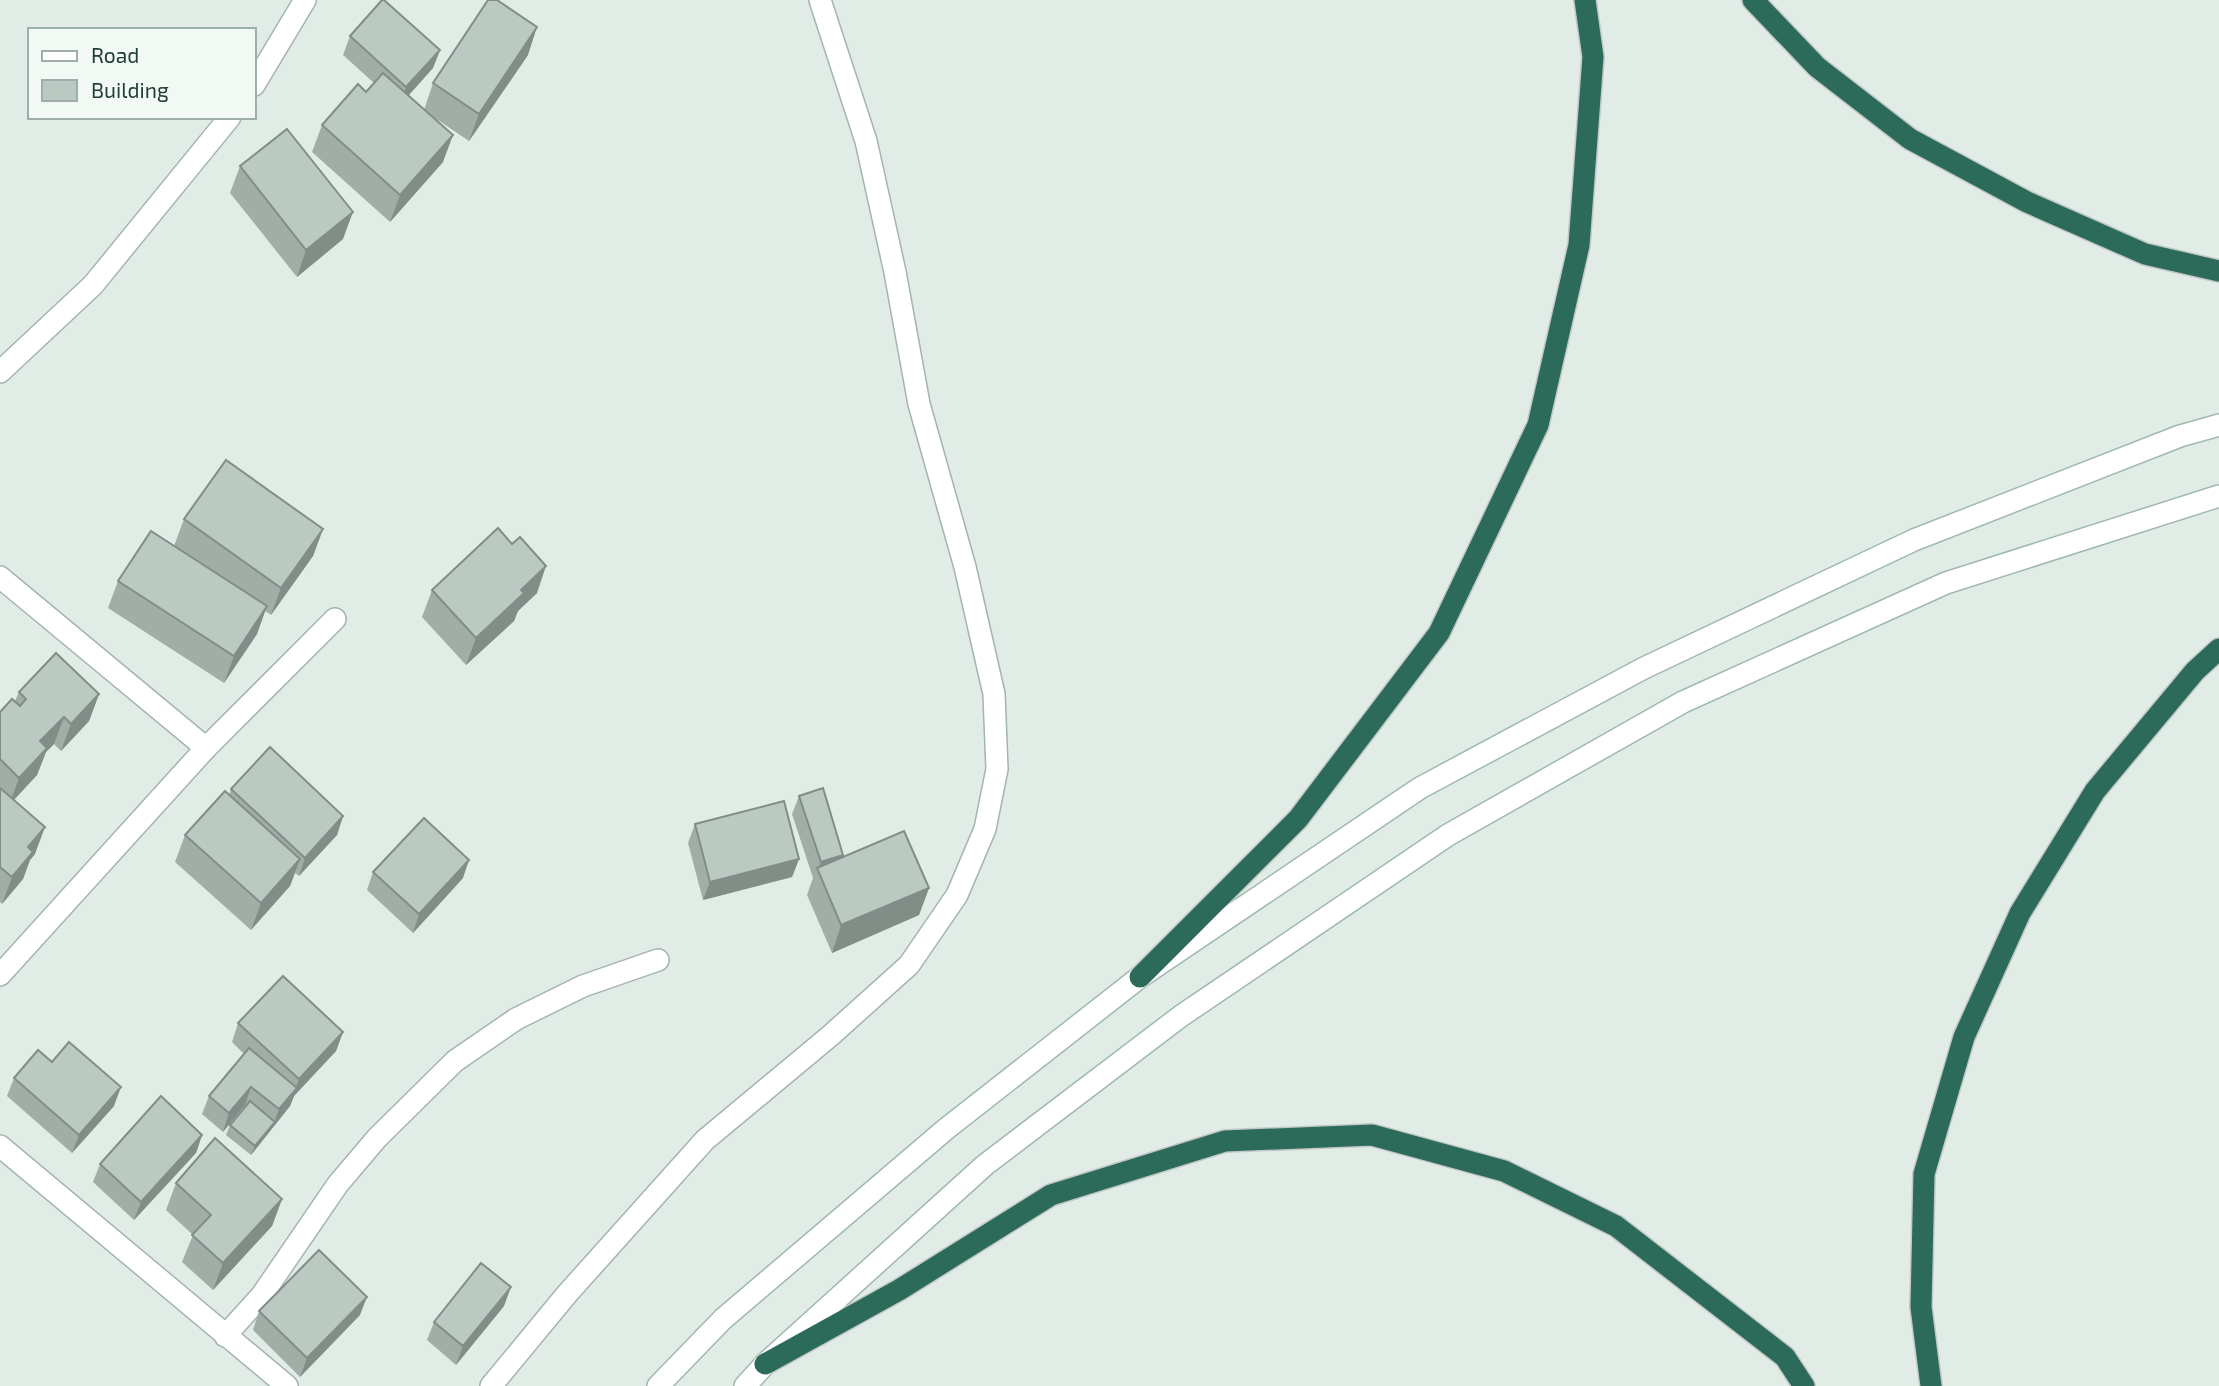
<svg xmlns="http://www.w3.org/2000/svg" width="2219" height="1386" viewBox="0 0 2219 1386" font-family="'Exo 2',sans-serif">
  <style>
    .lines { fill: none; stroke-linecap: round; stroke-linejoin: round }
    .street-casing { stroke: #a4b4ae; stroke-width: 24 }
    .secondary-casing { stroke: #a0b8ae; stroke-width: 24 }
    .highway-casing { stroke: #c1c9c6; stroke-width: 24 }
    .street { stroke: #fff; stroke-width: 21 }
    .secondary { stroke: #fff; stroke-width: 21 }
    .highway { stroke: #2c6a59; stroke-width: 21 }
    .wall { fill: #a0aea7 }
    .shaded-wall { fill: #828d88 }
    .building { fill: #bacac2; stroke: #828d88; stroke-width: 2 }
  </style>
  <rect width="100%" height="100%" fill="#e2ece7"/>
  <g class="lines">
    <defs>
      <g id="street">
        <path d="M254,85l51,-85"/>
        <path d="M0,372l93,-87 137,-168"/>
        <path d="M0,577l206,171"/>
        <path d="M0,975l206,-227 129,-129"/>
        <path d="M0,1146l287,240"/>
        <path d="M225,1336l37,-41 76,-111 39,-46 78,-77 61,-42 67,-33 75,-26"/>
        <path d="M491,1386l76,-92 138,-154 125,-104 79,-71 48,-70 28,-66 12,-60 -3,-75 -29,-127 -46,-163 -24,-132 -29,-131 -46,-141"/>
      </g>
      <g id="secondary">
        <path d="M658,1386l65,-67 223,-190 194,-152 280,-189 224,-120 270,-128 266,-104 39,-11"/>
        <path d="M745,1386l20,-22 220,-199 196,-149 267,-181 235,-133 263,-119 273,-87"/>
      </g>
      <g id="highway">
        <path d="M1753,0l64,67 93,72 117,63 118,52 74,17"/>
        <path d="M1140,977l158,-158 141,-186 99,-208 41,-180 14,-188 -8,-57"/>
        <path d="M765,1364l134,-74 152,-95 174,-54 147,-6 132,36 112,55 169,131 19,29"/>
        <path d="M1931,1386l-10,-79 3,-133 40,-137 56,-124 75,-122 100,-120 24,-22"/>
      </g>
    </defs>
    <use href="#street" class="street-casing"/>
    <use href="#secondary" class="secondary-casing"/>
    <use href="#highway" class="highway-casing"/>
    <use href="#street" class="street"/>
    <use href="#secondary" class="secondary"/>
    <use href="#highway" class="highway"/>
  </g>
  <g class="wall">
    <path d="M350,36l90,14 -7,18 -25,28 16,14 9,-27 95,-28 -59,86 -43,-29 17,50 -53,60 -78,-70 10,-27 44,-33 8,-9 -31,-28z"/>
    <path d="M240,166l103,73 -46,38 -67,-84z"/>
    <path d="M184,519l139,10 -10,27 -42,59 -6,-4 -8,23 -33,49 -116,-75 10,-27 56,-35z"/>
    <path d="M432,590l105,3 -19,18 -4,10 -48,44 -44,-48z"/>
    <path d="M19,692l80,2 -10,27 -28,30 -7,-7 -8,8 -9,23 -23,25 21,54 -5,6 -7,19 -21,25 -2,-2v-190l15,-11z"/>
    <path d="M231,789l112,27 -6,19 -38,41 -4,-3 -5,13 -39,44 -76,-68 10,-27 44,-40z"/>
    <path d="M799,796l43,62 87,30 -10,27 -87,38 -25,-58 6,-17 -21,-64z"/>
    <path d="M695,824l104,35 -7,18 -89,23 -15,-57z"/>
    <path d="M373,872l90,6 -50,55 -46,-43z"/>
    <path d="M238,1023l105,9 -7,19 -42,45 -4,10 -39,49 -25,-20 4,-10 16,-19 -1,-1 -22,27 -21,-18 7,-18 35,-42 -12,-12z"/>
    <path d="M52,1062l62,44 -42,47 -65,-57 7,-18z"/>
    <path d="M202,1135l-6,18 -62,67 -41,-38 7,-18z"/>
    <path d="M176,1183l106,16 -10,27 -59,64 -31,-28 11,-27 -27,-25z"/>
    <path d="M504,1306l-48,59 -29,-25 7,-18z"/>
    <path d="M259,1311l101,4 -60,62 -47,-47z"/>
  </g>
  <g class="shaded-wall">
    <path d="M537,27l-9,28 -59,86 10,-27z"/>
    <path d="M440,50l-7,18 -34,38 7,-19z"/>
    <path d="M453,135l-10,27 -53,60 10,-27z"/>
    <path d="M353,212l-10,27 -46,38 9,-27z"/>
    <path d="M323,529l-10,27 -42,59 10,-27z"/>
    <path d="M546,566l-9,27 -19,18 -4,10 -48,44 10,-27 45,-48z"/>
    <path d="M267,606l-10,28 -33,49 10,-27z"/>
    <path d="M99,694l-10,27 -28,30 10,-27z"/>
    <path d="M64,717l-10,27 -8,8 -9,23 -28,30 10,-27 21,-37z"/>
    <path d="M343,816l-6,19 -38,41 6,-18z"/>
    <path d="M45,827l-10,27 -5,6 -7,19 -21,25 10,-27 16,-30z"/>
    <path d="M843,855l-6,18 -19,-3 3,-8z"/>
    <path d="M300,859l-10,27 -39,44 10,-27z"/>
    <path d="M799,859l-7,18 -89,23 7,-18z"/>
    <path d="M469,860l-6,18 -50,55 6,-19z"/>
    <path d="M929,888l-10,27 -87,38 9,-28z"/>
    <path d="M343,1032l-7,19 -42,45 -4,10 -39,49 4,-9 19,-23 5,-14 16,-19 4,-11z"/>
    <path d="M121,1087l-7,19 -42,47 7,-18z"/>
    <path d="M251,1087l-6,18 -22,27 6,-19z"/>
    <path d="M202,1135l-6,18 -62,67 7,-18z"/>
    <path d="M282,1199l-10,27 -59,64 10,-27z"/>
    <path d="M511,1287l-7,19 -48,59 7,-19z"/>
    <path d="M367,1297l-7,18 -60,62 7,-19z"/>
  </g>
  <g class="building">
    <path d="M382,0h2l56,50 -34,37 -56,-51z"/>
    <path d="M488,0h9l40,27 -58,87 -46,-31z"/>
    <path d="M383,73l70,62 -53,60 -78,-70 36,-41 8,8z"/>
    <path d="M287,129l66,83 -47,38 -66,-84z"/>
    <path d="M226,460l97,69 -42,59 -97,-69z"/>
    <path d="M498,528l14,16 8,-7 26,29 -25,24 3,3 -48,45 -44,-48z"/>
    <path d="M151,531l116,75 -33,50 -116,-75z"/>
    <path d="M56,653l43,41 -28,30 -7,-7 -24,24 7,7 -28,30 -19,-19v-47l12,-13 8,7 6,-7 -7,-7z"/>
    <path d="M270,747l73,69 -38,42 -74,-69z"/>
    <path d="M0,788l45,39 -17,20 5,5 -21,25 -12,-10z"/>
    <path d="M823,788l20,67 -22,7 -22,-66z"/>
    <path d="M225,791l75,68 -39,44 -76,-68z"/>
    <path d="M784,801l15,58 -89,23 -15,-58z"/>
    <path d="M424,818l45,42 -50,54 -46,-42z"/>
    <path d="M904,831l25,57 -88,37 -24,-57z"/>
    <path d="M283,976l60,56 -44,47 -61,-56z"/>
    <path d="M69,1042l52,45 -42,48 -65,-57 24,-28 14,12z"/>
    <path d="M249,1048l48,40 -18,21 -28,-22 -22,26 -20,-17z"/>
    <path d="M161,1096l41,39 -61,67 -41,-38z"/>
    <path d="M250,1101l25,21 -20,24 -25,-21z"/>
    <path d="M215,1138l67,61 -59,64 -31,-28 19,-20 -35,-32z"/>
    <path d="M319,1250l48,47 -60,61 -48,-47z"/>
    <path d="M481,1263l30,24 -48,59 -29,-24z"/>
  </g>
  <rect x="28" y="28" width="228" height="91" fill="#f2f9f5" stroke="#9eaea8" stroke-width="2"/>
  <rect x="42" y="51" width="35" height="10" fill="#ffffff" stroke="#9eaea8" stroke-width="2"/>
  <text x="91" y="63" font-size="21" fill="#213e34">Road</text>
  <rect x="42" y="80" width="35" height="21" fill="#bacac2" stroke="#9eaea8" stroke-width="2"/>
  <text x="91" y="98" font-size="21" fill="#213e34">Building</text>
</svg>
